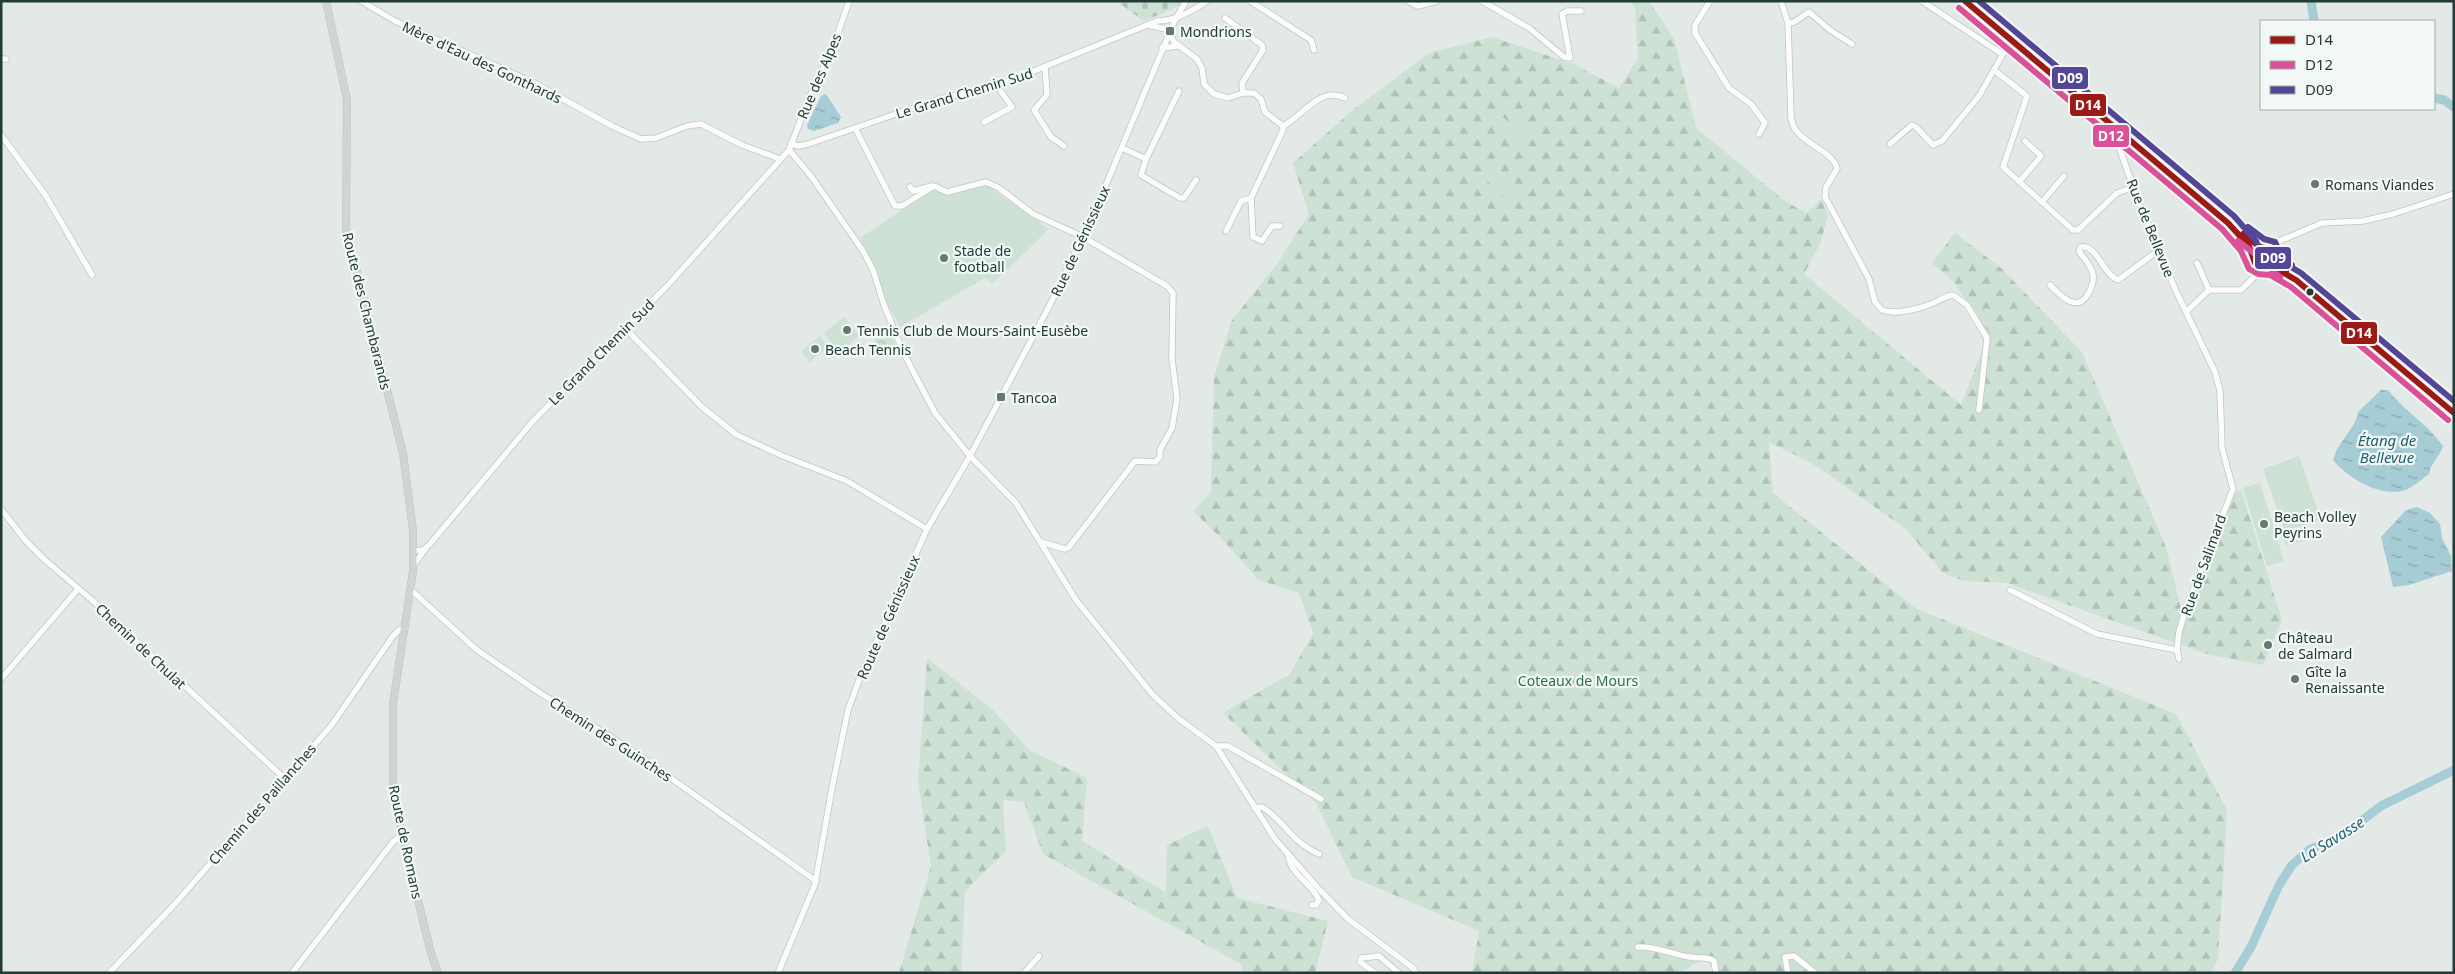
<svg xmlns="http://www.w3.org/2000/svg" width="2455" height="974" viewBox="0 0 2455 974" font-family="'Noto Sans',sans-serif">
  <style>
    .forest { fill: url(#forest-firs) }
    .cemetery { fill: url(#cemetery-stones) }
    .park { fill: url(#park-crowns) }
    .garden { fill: #cde1d4 }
    .water { fill: url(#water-ripples) }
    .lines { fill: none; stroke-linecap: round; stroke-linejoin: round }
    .river { stroke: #a6ccd5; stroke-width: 9 }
    .minor-casing { stroke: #c0c6c3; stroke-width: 7 }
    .major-casing { stroke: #bcc5c3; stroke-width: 8 }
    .minor { stroke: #fbfcfb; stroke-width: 5.5 }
    .major { stroke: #ced5d3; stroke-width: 7 }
    .bus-1-casing { stroke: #f2f8f5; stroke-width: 10 }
    .bus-2-casing { stroke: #f2f8f5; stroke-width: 10 }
    .bus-3-casing { stroke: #f2f8f5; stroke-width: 10 }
    .bus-1 { stroke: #9c1a15; stroke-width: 6 }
    .bus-2 { stroke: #db5197; stroke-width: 6 }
    .bus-3 { stroke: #554596; stroke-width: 6 }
    .poi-dot { fill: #667874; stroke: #f2f8f5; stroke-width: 2 }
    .bus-dot { fill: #223b36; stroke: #f2f8f5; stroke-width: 2 }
    .labels { text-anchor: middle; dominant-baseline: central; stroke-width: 4.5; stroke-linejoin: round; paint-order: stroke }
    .poi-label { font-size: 14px; fill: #223b36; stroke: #f2f8f5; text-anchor: start }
    .street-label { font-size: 14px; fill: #223b36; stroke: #f2f8f5 }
    .park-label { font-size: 14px; fill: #2f704b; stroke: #f2f8f5 }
    .water-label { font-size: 15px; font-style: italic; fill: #206174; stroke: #f2f8f5 }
    .line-badge { stroke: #f2f8f5; stroke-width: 2 }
    .badge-label { font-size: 14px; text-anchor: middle; font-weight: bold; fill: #fff }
  </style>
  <defs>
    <pattern id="forest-firs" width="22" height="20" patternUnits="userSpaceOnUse" patternTransform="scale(1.25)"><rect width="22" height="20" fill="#cde1d4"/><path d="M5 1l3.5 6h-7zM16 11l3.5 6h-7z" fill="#b0c2b7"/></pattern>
    <pattern id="cemetery-stones" width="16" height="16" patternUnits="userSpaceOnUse" patternTransform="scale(1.25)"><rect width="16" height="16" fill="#cde1d4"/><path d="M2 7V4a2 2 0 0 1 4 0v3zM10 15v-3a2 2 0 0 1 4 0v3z" fill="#b0c2b7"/></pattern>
    <pattern id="park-crowns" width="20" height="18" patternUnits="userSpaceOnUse" patternTransform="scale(1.25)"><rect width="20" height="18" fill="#cde1d4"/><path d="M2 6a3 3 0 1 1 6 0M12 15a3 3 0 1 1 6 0" fill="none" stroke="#b0c2b7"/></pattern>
    <pattern id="water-ripples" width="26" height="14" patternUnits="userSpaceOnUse" patternTransform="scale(1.25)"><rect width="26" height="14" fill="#a6ccd5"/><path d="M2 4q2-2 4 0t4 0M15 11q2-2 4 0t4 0" fill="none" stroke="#87a7ae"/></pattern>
  </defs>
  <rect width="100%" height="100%" fill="#e3e9e6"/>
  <g class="forest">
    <path d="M1630,1h19l25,38 22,89 89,73 21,12 15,-14 7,17 -8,28 -16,30 157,131 28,-72 -36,-52 -21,-18 23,-30 46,35 81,84 84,195 16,66 7,1 42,-118 10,-6 41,130 -19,45 -56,-11 -200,-71 -43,-2 -21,-8 -38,-45 -92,-64 -44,-22 4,51 142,115 261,106 51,96 -9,149 -7,14h-416l-14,-9 4,9h-67l-13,-15 -25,15h-208l7,-42 -127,-54 -36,-74 -93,-90 67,-39 23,-41 -14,-40 -40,-13 -38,-42 -28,-27 18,-18 3,-116 18,-57 45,-56 32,-50 -16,-51 61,-54 75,-56 63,-16 81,27 46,24 19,-30 -3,-50z"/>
    <path d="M927,658l66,52 36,40 58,28 -5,63 84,52 1,-48 41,-19 29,72 91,23 -13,52h-72l-2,-9 -198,-110 -19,-52 -21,-2 3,51 -41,40 -4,82h-62l32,-107 -13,-84z"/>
  </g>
  <path class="cemetery" d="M1116,1h66l-3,5 -35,15z"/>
  <path class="park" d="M887,325l9,21 -10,11 -13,-16z"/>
  <g class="garden">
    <path d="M1491,111l40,23 -6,10 -40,-23z"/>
    <path d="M1484,161l36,32 -8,12 -30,-29z"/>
    <path d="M988,186l61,43 -57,55 -7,-6 -85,49 -13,-24 -27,-65 73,-48z"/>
    <path d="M844,317l15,19 -20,16 -15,-19z"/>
    <path d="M820,336l8,10 -18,16 -9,-10z"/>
    <path d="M2299,456l22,63 -36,13 -22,-63z"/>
    <path d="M2260,483l24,78 -17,5 -24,-78z"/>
    <path d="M2301,528l4,12 -19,6 -4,-12z"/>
  </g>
  <g class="water">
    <path d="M826,94l15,23 -3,6 -24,8 -6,-2 -1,-4 14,-29z"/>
    <path d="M2381,390h7c16,21 40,34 55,56 -3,11 -13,17 -14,28 -7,5 -18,15 -27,17 -24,5 -54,-13 -69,-31l4,-11 17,-25 5,-13z"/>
    <path d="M2417,507l13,6 10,11 2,14 9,18 1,15 -43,14 -16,2 -12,-50 25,-27z"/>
  </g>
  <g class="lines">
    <g class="river">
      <path d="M2311,1l3,20"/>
      <path d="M2434,98l10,2 10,7"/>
      <path d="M2235,973l16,-26 28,-62 13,-20 17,-15 31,-13 41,-31 73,-36"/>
    </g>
    <defs>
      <g id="minor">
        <path d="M361,1l34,20 139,62 78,43 29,13 15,-1 31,-12 14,-2 41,21 38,14"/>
        <path d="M1250,1l61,39 3,10"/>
        <path d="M1408,1l10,5 19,-5"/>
        <path d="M1482,1l47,27 35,29 6,1 -8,-44 5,-3h14"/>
        <path d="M1710,1l-15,24v8l34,55 22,16 14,19 -6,11"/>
        <path d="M1781,1l7,22 3,95c1,3 2,8 4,11 9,15 40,24 42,40l-11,18 -1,10 44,82 6,23 7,8c13,5 37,-1 49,-6 8,-3 13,-8 22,-9l14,10 20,33 -8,72"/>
        <path d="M1922,1l80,53"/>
        <path d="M1225,18l37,27 1,5 -21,33 1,10"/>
        <path d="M1788,23l6,-1 15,-10 21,18 22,14"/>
        <path d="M1148,25l22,5"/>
        <path d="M1169,33l5,9 23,17 5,9 2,16 10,10 14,4 15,-5h11l7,6 4,13 18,14v4l-32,68 2,39 9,4 10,-15h8"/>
        <path d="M1162,48l17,-2"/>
        <path d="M1,59h5"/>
        <path d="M1045,67l2,28 -13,15 17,27 13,9"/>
        <path d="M1994,70l33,26 -24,71 70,63h5l39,-37 17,-6"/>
        <path d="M984,122l28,-15 -15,-21"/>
        <path d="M1283,126c19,-9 37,-41 62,-28"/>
        <path d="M855,128l40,78h7l32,-20 13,6 39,-10 13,6 34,26 50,23 84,49 6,7 -1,66 5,40 -5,29 -12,22v7l-5,5 -20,-1 -66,86 -4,2 -24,-7"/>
        <path d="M1,135l45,61 46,79"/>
        <path d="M791,144l8,2 9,-2 132,-45 57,-13 160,-65c21,-1 33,-9 50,-20"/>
        <path d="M1890,144l22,-19 4,2 17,18 9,-4 37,-45 32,-56"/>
        <path d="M1122,148l24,11 -5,16 39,23h4l12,-18"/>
        <path d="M789,150l22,26 52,75 10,19 11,35 20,49 31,59 35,43 46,47 60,97 77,95 26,24 37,27 59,93 44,50 28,29 66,50 3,5"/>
        <path d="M1146,159l33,-68"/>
        <path d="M2019,182l22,-26 -16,-15"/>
        <path d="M910,187l3,4 19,-5"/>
        <path d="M2042,202l22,-26"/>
        <path d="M1226,231l15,-30 10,-3"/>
        <path d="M2265,247l57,-24 41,-2 30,-7 61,-20"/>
        <path d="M2197,263l12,27"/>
        <path d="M2050,285c10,10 27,29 38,9 3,-5 6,-12 5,-19 0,-7 -10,-18 -14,-24l2,-4c16,-3 22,28 37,33l41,-30"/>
        <path d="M2187,311l22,-21h32l24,-24"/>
        <path d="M625,328l77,79 35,28 46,21 64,25 80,48"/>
        <path d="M1,509l25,32 19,19 47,40 192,178"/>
        <path d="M414,551l9,-1 6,-5 104,-124 135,-136 121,-135 21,-54 23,-48 16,-47"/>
        <path d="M413,566l13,-18"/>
        <path d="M411,590l66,60 63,43 87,54 189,134"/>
        <path d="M2010,590l87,44 80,16 2,-18 7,-24 47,-119 -11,-41 -2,-57 -5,-19 -39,-81 -39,-93 -19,-54"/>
        <path d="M2177,650l2,9"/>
        <path d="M1,679l77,-90"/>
        <path d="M1216,746h12l93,53"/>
        <path d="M1254,808l8,-1c24,15 30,36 57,47"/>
        <path d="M1288,854c1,19 23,29 31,46l-3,5h-4"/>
        <path d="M1638,947c20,-1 34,8 52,10 9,2 17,-1 24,4l2,12"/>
        <path d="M109,973l64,-67 158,-180 62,-90 6,-6 6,-1"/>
        <path d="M292,973l101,-131 9,-7"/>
        <path d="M778,973l37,-89 17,-96 16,-78 11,-30 68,-151 43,-73 85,-161 42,-89 78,-186 11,-19"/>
        <path d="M1024,973l15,-17"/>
        <path d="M1375,973l-15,-11 1,-4 18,-2 20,17"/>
        <path d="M1788,973l-3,-16 9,-1 21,17"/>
      </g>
      <g id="major">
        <path d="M326,1l21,99 -1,129 57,224 10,78v40l-20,133v81l9,50 29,118 7,20"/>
        <path d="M1965,1l263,222 26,20 15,6 5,11 22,20 158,133"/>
        <path d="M2240,236l12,14 3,13c8,5 17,2 27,8"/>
      </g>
    </defs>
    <use href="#minor" class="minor-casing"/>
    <use href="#major" class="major-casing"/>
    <use href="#minor" class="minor"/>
    <use href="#major" class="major"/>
    <defs>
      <g id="bus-1">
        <path d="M1965,1l263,222 21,23 6,17 5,3h12l24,14 158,133"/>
        <path d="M2243,234l17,13 9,2 5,11 12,11"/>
      </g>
      <g id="bus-2">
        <path d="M1959,8l263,221 19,22 8,18 9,5 12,1 21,12 157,133"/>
        <path d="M2238,241l17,13 8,3 4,9 13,11"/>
      </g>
      <g id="bus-3">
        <path d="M1979,1l255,215 22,25 6,16 14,1 25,15 153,128"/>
        <path d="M2248,227l16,12 11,3 6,13 11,10"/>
      </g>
    </defs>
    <use href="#bus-1" class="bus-1-casing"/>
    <use href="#bus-2" class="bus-2-casing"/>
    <use href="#bus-3" class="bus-3-casing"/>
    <use href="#bus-1" class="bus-1"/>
    <use href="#bus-2" class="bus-2"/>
    <use href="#bus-3" class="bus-3"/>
  </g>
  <g class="poi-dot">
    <rect x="1165" y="26" width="10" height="10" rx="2.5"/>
    <circle cx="2315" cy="184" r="5"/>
    <circle cx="944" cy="258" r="5"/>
    <circle cx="847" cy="330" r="5"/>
    <circle cx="815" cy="349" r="5"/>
    <rect x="996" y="392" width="10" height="10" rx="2.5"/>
    <circle cx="2264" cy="524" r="5"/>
    <circle cx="2268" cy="645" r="5"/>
    <circle cx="2295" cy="679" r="5"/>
  </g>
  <circle class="bus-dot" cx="2310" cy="292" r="4.5"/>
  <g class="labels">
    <g class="poi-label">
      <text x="1180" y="31">Mondrions</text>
      <text x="2325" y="184">Romans Viandes</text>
      <text x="954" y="250">Stade de<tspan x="954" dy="16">football</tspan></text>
      <text x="857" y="330">Tennis Club de Mours-Saint-Eusèbe</text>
      <text x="825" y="349">Beach Tennis</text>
      <text x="1011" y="397">Tancoa</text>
      <text x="2274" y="516">Beach Volley<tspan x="2274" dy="16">Peyrins</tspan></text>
      <text x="2278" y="637">Château<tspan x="2278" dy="16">de Salmard</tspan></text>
      <text x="2305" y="671">Gîte la<tspan x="2305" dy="16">Renaissante</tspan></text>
    </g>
    <g class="street-label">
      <text transform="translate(482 62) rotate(25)">Mère d'Eau des Gonthards</text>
      <text transform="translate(819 76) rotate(-67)">Rue des Alpes</text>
      <text transform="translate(964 93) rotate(-17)">Le Grand Chemin Sud</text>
      <text transform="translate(2151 228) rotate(68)">Rue de Bellevue</text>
      <text transform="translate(1080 241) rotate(-65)">Rue de Génissieux</text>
      <text transform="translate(367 311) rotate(76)">Route des Chambarands</text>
      <text transform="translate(601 352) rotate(-45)">Le Grand Chemin Sud</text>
      <text transform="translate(2203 565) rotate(-70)">Rue de Salimard</text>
      <text transform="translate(888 617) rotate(-66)">Route de Génissieux</text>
      <text transform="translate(141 646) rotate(43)">Chemin de Chulat</text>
      <text transform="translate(611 739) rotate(33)">Chemin des Guinches</text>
      <text transform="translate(262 804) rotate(-49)">Chemin des Paillanches</text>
      <text transform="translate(406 842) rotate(78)">Route de Romans</text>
    </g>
    <g class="park-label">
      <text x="1578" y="680">Coteaux de Mours</text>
    </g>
    <g class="water-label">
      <text x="2387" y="440">Étang de<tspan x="2387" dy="17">Bellevue</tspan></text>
      <text transform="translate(2332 839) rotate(-32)">La Savasse</text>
    </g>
  </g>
  <g class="line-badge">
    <rect x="2051" y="66" width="38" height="24" rx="5" fill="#554596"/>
    <rect x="2069" y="93" width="38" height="24" rx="5" fill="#9c1a15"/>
    <rect x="2092" y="124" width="38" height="24" rx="5" fill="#db5197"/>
    <rect x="2254" y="246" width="38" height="24" rx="5" fill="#554596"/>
    <rect x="2340" y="321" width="38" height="24" rx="5" fill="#9c1a15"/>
  </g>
  <g class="badge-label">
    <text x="2070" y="83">D09</text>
    <text x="2088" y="110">D14</text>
    <text x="2111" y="141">D12</text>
    <text x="2273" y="263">D09</text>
    <text x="2359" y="338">D14</text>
  </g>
  <rect width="2455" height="974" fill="none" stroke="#223b36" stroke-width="5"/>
  <rect x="2260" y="20" width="175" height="90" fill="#f2f8f5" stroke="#9faca9"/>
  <rect x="2270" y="36" width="25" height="8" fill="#9c1a15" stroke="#9faca9"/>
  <text x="2305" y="45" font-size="15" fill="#223b36">D14</text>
  <rect x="2270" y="61" width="25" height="8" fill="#db5197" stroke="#9faca9"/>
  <text x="2305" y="70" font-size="15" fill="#223b36">D12</text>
  <rect x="2270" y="86" width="25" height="8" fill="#554596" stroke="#9faca9"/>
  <text x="2305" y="95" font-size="15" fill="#223b36">D09</text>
</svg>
